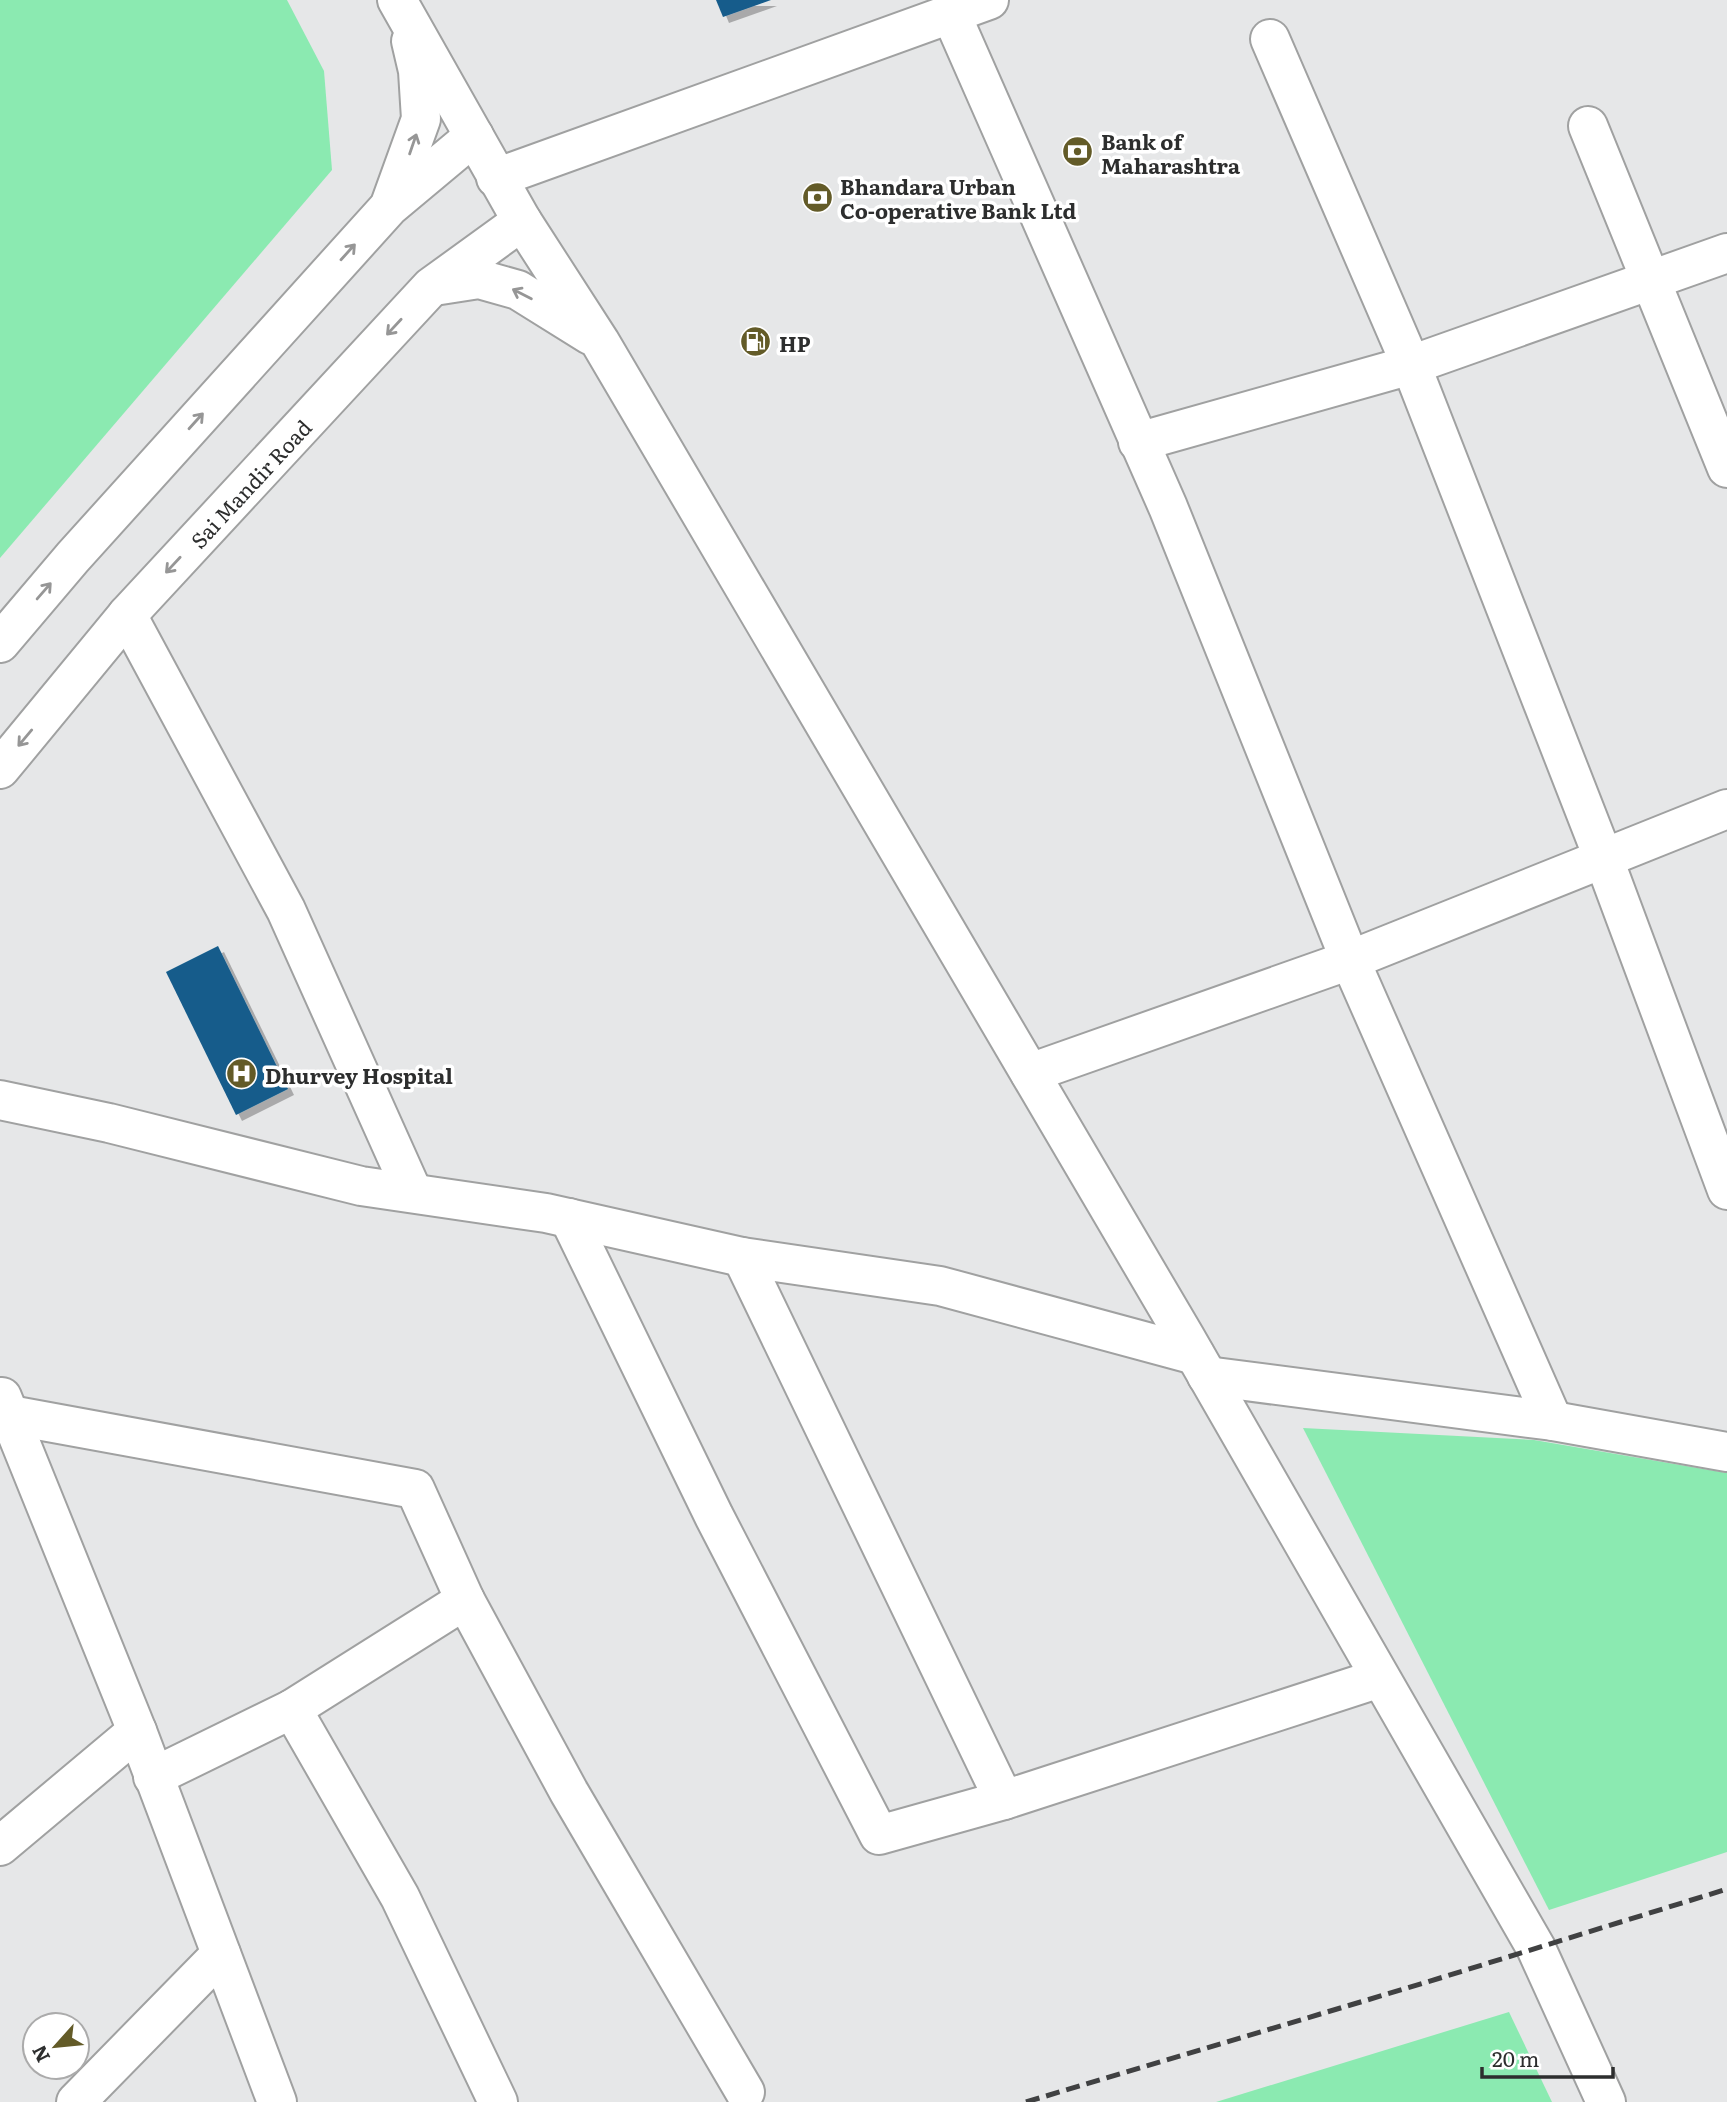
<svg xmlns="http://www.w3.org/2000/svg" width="1727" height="2102" viewBox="0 0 1727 2102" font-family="Literata,serif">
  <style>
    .green { fill: #8beab1 }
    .building { fill: #155b8b; filter: url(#shadow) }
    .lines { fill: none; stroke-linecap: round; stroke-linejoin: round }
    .minor-casing { stroke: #a0a1a1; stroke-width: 42 }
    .major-casing { stroke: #a0a1a1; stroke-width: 42 }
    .highway-casing { stroke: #a0a1a1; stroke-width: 42 }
    .minor { stroke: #fff; stroke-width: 38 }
    .major { stroke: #fff; stroke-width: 38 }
    .highway { stroke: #fff; stroke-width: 38 }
    .rail { stroke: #404142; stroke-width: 5; stroke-dasharray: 14 7; stroke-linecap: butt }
    .oneway { stroke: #969696 }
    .labels { text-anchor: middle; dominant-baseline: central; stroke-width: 7; stroke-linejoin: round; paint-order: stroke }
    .poi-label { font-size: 21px; font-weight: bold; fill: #2d2e2e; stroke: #fff; text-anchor: start }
    .street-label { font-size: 21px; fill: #2d2e2e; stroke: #fff }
  </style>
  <defs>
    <filter id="shadow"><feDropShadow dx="6" dy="6" stdDeviation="0" flood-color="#0004"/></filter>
  </defs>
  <rect width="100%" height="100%" fill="#e6e7e8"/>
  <g class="green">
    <path d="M0,0h287l37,71 8,99 -332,388z"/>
    <path d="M1303,1428l231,12 193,33v379l-178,58z"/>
    <path d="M1509,2012l43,90h-336z"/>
  </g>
  <g class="building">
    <path d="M716,0h55l-48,17z"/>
    <path d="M218,946l70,143 -52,26 -70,-143z"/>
  </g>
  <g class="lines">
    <defs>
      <g id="minor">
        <path d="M951,14l217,493 182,453 203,461"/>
        <path d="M1270,39l141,326 192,492 124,333"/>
        <path d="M1588,126l139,342"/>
        <path d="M1138,442l273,-77 316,-112"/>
        <path d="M127,615l159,295 127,283"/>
        <path d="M1030,1073l320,-113 377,-151"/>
        <path d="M0,1100l109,23 252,63 185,27 196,44 198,29 255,69"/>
        <path d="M569,1218l145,298 165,319 125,-35"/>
        <path d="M742,1257l262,543 376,-122"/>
        <path d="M1207,1376l346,45 174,31"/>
        <path d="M2,1397l135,334 140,371"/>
        <path d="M10,1415l405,74 50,111 104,192 176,300"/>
        <path d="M292,1709l108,188 98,205"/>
        <path d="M153,1777l139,-68 173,-109"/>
        <path d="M0,1846l137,-115"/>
        <path d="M76,2102l145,-148"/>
      </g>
      <path id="major" d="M496,178l493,-178"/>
      <g id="highway">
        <path d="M397,0l125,221 78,121 585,995 351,611 70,154"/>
        <path d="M391,202l30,-83 -3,-48 -7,-30"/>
        <path d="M434,286l45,-7 39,11 72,45"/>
        <path d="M0,643l73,-86 316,-350 85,-71"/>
        <path id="s1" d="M0,769l127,-154 304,-328 91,-66"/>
      </g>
    </defs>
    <use href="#minor" class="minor-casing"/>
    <use href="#major" class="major-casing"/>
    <use href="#highway" class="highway-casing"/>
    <use href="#minor" class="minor"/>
    <use href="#major" class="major"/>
    <use href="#highway" class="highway"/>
    <path class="rail" d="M1026,2102l398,-119 303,-94"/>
  </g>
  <defs><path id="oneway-shaft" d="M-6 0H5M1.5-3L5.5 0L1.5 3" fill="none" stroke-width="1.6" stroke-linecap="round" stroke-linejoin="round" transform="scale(1.75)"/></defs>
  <g class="oneway">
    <use href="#oneway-shaft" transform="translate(413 144) rotate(-71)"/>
    <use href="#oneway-shaft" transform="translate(348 252) rotate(-48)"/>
    <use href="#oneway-shaft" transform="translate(522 294) rotate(-153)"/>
    <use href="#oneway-shaft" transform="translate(394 327) rotate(133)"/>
    <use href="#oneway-shaft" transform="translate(196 421) rotate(-48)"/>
    <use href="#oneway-shaft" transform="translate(173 565) rotate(133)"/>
    <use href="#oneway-shaft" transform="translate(44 591) rotate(-49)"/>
    <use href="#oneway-shaft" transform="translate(25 738) rotate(130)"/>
  </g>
  <defs>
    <symbol id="bank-disc" viewBox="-11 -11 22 22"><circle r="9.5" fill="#635b28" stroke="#fff"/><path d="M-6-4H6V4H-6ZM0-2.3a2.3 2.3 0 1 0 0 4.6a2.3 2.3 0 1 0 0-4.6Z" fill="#fff"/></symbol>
    <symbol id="fuel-disc" viewBox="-11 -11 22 22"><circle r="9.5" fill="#635b28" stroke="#fff"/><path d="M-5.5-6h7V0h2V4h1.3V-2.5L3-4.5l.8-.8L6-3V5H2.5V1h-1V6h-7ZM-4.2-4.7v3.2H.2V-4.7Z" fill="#fff"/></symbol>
    <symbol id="hospital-disc" viewBox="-11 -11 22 22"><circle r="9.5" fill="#635b28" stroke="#fff"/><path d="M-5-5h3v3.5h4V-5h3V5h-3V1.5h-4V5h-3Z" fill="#fff"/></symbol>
  </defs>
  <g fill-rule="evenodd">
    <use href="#bank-disc" x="1060" y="134" width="35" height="35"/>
    <use href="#bank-disc" x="800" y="180" width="35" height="35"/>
    <use href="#fuel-disc" x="738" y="324" width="35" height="35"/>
    <use href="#hospital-disc" x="224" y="1056" width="35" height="35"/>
  </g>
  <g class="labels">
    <g class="poi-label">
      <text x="1101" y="140">Bank of<tspan x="1101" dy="24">Maharashtra</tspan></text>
      <text x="840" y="185">Bhandara Urban<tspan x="840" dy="24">Co-operative Bank Ltd</tspan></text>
      <text x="779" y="342">HP</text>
      <text x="265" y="1074">Dhurvey Hospital</text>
    </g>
    <g class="street-label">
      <text stroke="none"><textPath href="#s1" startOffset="380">Sai Mandir Road</textPath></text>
    </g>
  </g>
  <g transform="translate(56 2046) rotate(243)"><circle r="33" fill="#ffffff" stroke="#ababab" stroke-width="2"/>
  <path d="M0-5L12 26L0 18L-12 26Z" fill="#635b28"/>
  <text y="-10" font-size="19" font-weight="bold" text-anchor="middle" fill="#2d2e2e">N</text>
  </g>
  <path d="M1482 2067v10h131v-10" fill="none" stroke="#2d2e2e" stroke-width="3.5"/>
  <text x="1492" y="2067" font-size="21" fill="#2d2e2e" stroke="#ffffff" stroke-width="5" paint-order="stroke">20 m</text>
</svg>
